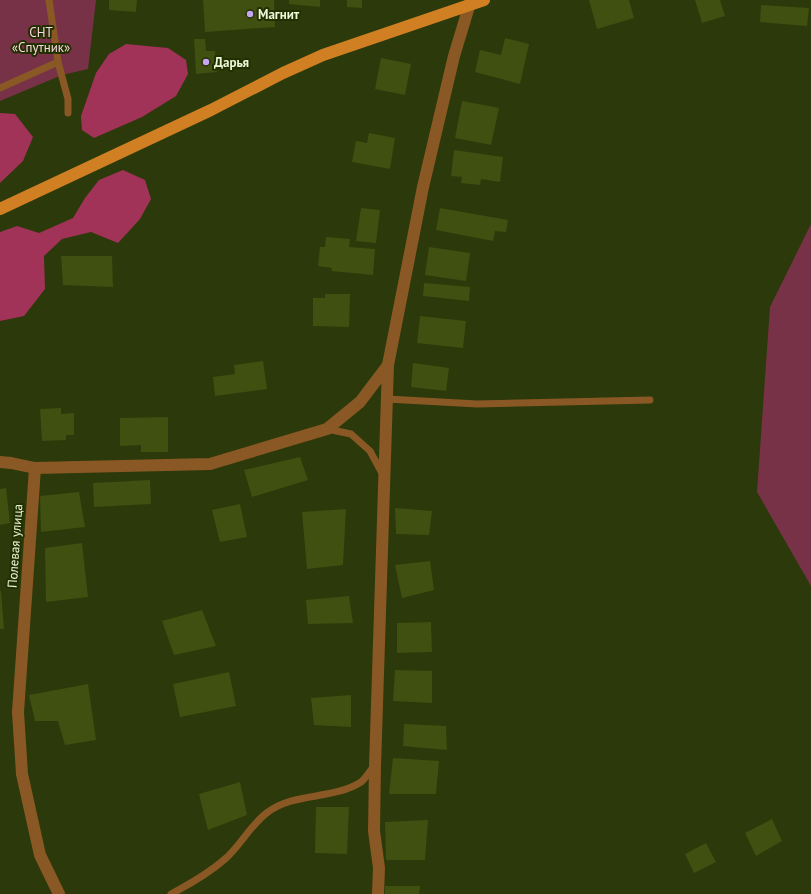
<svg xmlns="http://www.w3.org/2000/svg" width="811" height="894" viewBox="0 0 811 894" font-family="'PT Sans',sans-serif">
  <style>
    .green { fill: #783247 }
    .forest { fill: #a13358 }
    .building { fill: #3f5011 }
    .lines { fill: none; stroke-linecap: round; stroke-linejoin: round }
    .lane { stroke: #8a5825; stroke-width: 7 }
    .street { stroke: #8a5825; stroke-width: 12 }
    .primary { stroke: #d08022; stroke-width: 12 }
    .poi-dot { fill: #c6a6f0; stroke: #222f00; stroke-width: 1.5 }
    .labels { text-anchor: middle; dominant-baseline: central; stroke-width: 4; stroke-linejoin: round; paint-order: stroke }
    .poi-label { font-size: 13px; font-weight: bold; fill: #ebf7d7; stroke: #222f00; text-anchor: start }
    .park-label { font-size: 13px; fill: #f9dae1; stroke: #222f00 }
    .street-label { font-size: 13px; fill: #ebf7d7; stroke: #222f00 }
  </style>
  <rect width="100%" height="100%" fill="#2c390a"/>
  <g class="green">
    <path d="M0,0h96l-8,69 -26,6 -62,26z"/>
    <path d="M811,224v362l-54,-94 13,-185z"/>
  </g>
  <g class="forest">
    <path d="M126,44l42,4 18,12 2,14 -12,22 -34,21 -48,21 -12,-8 -1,-14 15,-43 13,-19z"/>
    <path d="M0,113l15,1 18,23 -10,24 -23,22z"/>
    <path d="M123,170l22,10 6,19 -11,20 -22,24 -27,-11 -29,7 -18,17 1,33 -21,27 -24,5v-89l17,-6 22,7 34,-15 12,-20 14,-18z"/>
  </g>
  <g class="building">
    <path d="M109,0h28l-1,12 -27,-2z"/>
    <path d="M203,0h71l1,27 -70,5z"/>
    <path d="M289,0h31v7l-31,-3z"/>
    <path d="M347,0h15v8l-15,-1z"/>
    <path d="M589,0h40l5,18 -37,11z"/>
    <path d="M695,0h25l5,16 -23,7z"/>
    <path d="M761,5l48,3 -2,18 -47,-4z"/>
    <path d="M505,38l24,6 -9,40 -45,-12 5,-22 21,5z"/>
    <path d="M194,39h11l1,12h9l2,21 -21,2z"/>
    <path d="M381,58l30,6 -6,31 -30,-6z"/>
    <path d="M462,101l37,7 -8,37 -36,-7z"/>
    <path d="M369,133l26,5 -5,31 -38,-7 4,-21 11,2z"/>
    <path d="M454,150l49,7 -3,25 -19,-3 -1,6 -19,-2 1,-6 -11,-1z"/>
    <path d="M361,208l19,2 -4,33 -20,-2z"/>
    <path d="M440,208l68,12 -2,12 -11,-1 -2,10 -57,-11z"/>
    <path d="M326,237l24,2 -1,8 26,2 -2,26 -42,-4 1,-3 -14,-2 2,-19h5z"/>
    <path d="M429,247l41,6 -4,28 -41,-6z"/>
    <path d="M61,256h51l1,31 -50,-2z"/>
    <path d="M424,283l46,4 -1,14 -46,-5z"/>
    <path d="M325,294h25l-1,33 -36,-1v-28h12z"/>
    <path d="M420,316l46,5 -3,27 -46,-5z"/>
    <path d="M263,361l4,28 -52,7 -2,-19 22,-3 -1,-9z"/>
    <path d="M413,363l36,5 -3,23 -35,-4z"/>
    <path d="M61,408v6l13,-1v22h-8v5l-24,1 -2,-32z"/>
    <path d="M168,417v35h-27v-7l-21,1v-28z"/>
    <path d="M300,457l8,23 -56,17 -8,-27z"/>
    <path d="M150,480l1,24 -57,3 -1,-24z"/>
    <path d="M6,488l4,35 -10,2v-36z"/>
    <path d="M79,492l6,35 -44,5 -1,-36z"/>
    <path d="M240,504l7,33 -27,5 -8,-32z"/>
    <path d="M395,508l37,3 -3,24 -33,-1z"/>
    <path d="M346,509l-3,56 -36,4 -5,-57z"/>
    <path d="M82,543l6,54 -42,5 -1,-54z"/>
    <path d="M430,561l4,29 -32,8 -7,-33z"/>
    <path d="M0,591h1l3,38h-4z"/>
    <path d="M349,596l4,27 -45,1 -2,-24z"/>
    <path d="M202,610l14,36 -42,9 -12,-34z"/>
    <path d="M431,622l1,30 -35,1v-30z"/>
    <path d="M395,670l37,1v32l-39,-2z"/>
    <path d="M229,672l7,34 -56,11 -7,-33z"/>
    <path d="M88,684l8,56 -31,5 -7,-24h-23l-6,-26z"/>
    <path d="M351,695v32l-37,-2 -3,-27z"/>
    <path d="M404,724l42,2 1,24 -44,-4z"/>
    <path d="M393,758l46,3 -3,33h-47z"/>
    <path d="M240,782l7,33 -39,15 -9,-36z"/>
    <path d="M316,807h33l-2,47 -32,-1z"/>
    <path d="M772,819l10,22 -26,15 -11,-23z"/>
    <path d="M428,820l-3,40h-39l-1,-38z"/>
    <path d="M706,843l10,19 -22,11 -9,-19z"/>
    <path d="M385,886h35l-1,8h-34z"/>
  </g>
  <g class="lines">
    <g class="lane">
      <path d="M49,0l9,62 10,37v14"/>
      <path d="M0,88l58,-26"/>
      <path d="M387,399l90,5 173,-4"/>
      <path d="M327,429l24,5 19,17 13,24"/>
      <path d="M171,894c19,-10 38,-21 54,-35 15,-13 27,-36 43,-47 27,-20 65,-12 93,-30 5,-4 9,-11 13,-16"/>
    </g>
    <g class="street">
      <path d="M0,462l11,1 24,5 -17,244 4,62 18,81 19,39"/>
      <path d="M35,468l175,-4 117,-35 33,-27 28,-37"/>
      <path d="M378,894l1,-26 -5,-37 1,-65 13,-401 35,-178 31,-131 17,-56"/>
    </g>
    <path class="primary" d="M0,209l211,-99 72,-37 40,-18 161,-55"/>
  </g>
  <g class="poi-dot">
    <circle cx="250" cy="14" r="4"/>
    <circle cx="206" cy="62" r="4"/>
  </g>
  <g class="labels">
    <g class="poi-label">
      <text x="258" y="14">Магнит</text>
      <text x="214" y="62">Дарья</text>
    </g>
    <g class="park-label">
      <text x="41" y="32">СНТ<tspan x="41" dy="15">«Спутник»</tspan></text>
    </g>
    <g class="street-label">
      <text transform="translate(15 546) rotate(-86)">Полевая улица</text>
    </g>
  </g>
</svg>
